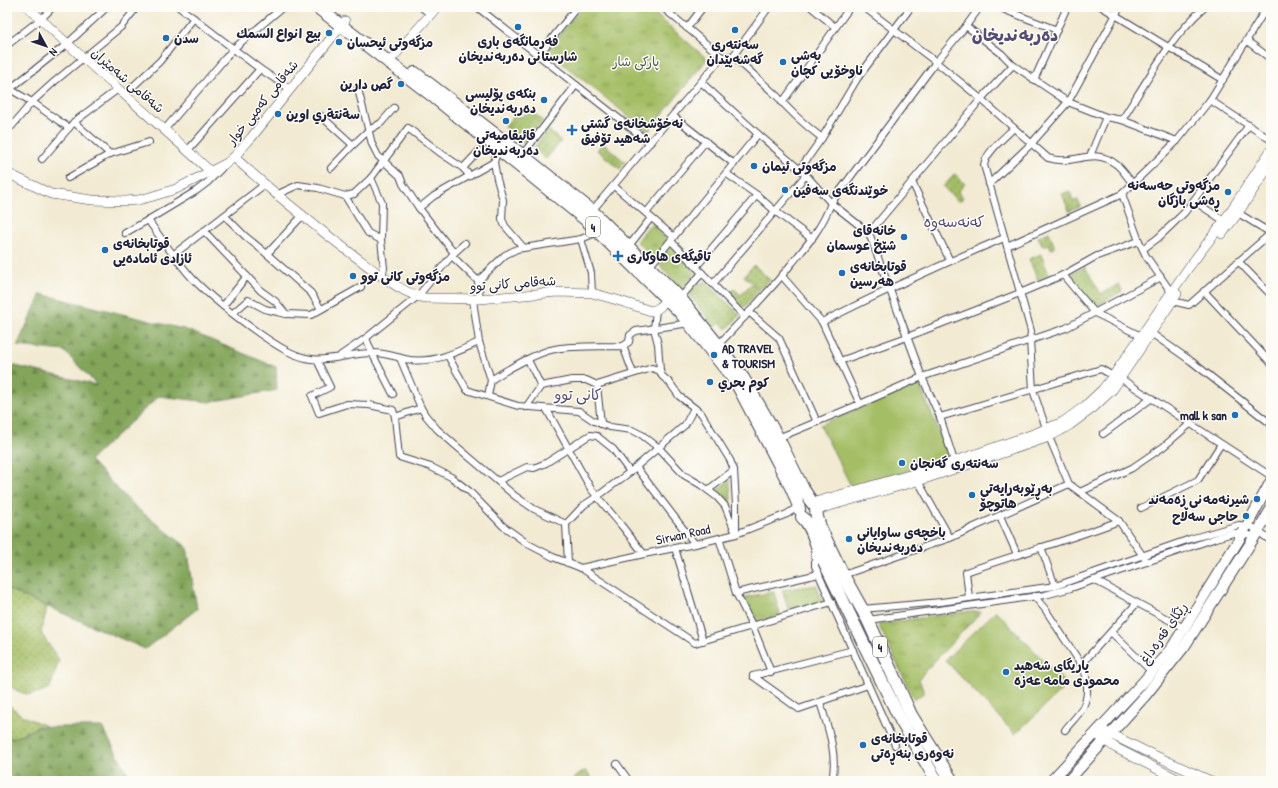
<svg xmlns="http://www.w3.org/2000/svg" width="1278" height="788" viewBox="0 0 1278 788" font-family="'Patrick Hand','Playpen Sans Arabic',sans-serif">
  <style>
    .grass { fill: url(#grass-dots); stroke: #637050 }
    .forest { fill: url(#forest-firs); stroke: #52644a }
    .cemetery { fill: url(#cemetery-stones); stroke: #637050 }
    .park { fill: url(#park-tufts); stroke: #637050 }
    .pitch { fill: #a4be65; stroke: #637050 }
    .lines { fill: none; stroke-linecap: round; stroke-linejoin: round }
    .street-casing { stroke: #414052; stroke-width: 8 }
    .secondary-casing { stroke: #414052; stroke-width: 10 }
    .primary-casing { stroke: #414052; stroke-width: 12 }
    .highway-casing { stroke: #414052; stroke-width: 14 }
    .street { stroke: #fff; stroke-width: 6 }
    .secondary { stroke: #fff; stroke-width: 9 }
    .primary { stroke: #fff; stroke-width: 10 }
    .highway { stroke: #fff; stroke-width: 12 }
    .poi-dot { fill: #1f6fb2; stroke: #fdfcf7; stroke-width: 1.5 }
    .labels { text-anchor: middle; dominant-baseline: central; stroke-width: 3; stroke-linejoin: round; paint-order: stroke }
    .shield { fill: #fdfcf7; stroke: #646373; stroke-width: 1 }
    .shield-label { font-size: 12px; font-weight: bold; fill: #22223b }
    .poi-label { font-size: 13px; font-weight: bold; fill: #22223b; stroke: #fdfcf7; text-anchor: start }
    .park-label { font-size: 13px; fill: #50594a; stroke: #fdfcf7 }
    .street-label { font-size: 13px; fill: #22223b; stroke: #fdfcf7 }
    .quarter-label { font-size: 15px; fill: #544d73; stroke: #fdfcf7 }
    .district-label { font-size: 17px; font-weight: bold; fill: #544d73; stroke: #fdfcf7 }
  </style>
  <defs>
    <pattern id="grass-dots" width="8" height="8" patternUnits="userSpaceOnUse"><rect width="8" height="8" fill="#a4be65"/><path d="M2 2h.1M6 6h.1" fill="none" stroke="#859a54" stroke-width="1.8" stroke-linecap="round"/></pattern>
    <pattern id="forest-firs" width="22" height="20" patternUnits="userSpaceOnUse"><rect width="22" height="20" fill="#83a55a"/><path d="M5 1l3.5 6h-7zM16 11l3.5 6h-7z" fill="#6b864c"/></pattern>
    <pattern id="cemetery-stones" width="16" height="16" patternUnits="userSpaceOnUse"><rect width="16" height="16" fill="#a4be65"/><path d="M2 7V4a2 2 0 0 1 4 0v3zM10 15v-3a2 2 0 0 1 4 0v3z" fill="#859a54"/></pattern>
    <pattern id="park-tufts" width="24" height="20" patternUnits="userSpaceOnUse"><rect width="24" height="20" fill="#a4be65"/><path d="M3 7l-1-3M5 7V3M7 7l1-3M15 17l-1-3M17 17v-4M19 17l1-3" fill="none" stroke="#859a54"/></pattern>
  </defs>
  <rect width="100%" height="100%" fill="#fdfcf7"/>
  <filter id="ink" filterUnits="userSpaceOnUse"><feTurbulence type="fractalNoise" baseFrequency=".025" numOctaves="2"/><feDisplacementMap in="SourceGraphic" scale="8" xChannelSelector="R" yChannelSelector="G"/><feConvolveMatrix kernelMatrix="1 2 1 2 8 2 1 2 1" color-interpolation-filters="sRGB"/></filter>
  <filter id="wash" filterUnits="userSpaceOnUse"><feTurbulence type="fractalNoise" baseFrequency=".012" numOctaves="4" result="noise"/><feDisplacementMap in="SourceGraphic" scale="16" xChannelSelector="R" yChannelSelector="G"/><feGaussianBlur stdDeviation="0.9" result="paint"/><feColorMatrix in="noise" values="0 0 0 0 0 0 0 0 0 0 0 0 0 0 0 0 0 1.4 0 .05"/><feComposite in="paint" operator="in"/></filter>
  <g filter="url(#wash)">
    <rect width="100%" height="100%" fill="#f2ead2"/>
    <g class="grass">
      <path d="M529,109l14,12 -18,22 -20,-16 11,-14 6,4z"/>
      <path d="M548,130l13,11 -15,18 -12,-11z"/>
      <path d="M603,143l22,19 -5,7 -23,-19z"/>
      <path d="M955,174l10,10 -7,8 5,6 -4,4 -16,-15z"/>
      <path d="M1070,191l3,10 5,-1 2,7 -11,4 -7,-17z"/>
      <path d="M1049,232l6,16 -4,1 -2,-5 -6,2 -5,-9z"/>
      <path d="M1041,254l8,21 -11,5 -9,-21z"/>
      <path d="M754,265l16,15 -10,10 -16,-14z"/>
      <path d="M1085,267l16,27 18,-10 3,7 -26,16 -17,-16 -9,-16z"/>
      <path d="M705,281l35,34 -13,14 -7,-6 -6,4 -26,-34 10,-11 3,2z"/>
      <path d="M751,284l8,7 -16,17 -14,-14 5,-5 7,6z"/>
      <path d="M7,589l40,18 -6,26 18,27 -9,28c-20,8 -24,9 -42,-3l-1,1z"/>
      <path d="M7,703l14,12 27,12h-11l-26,12 -4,-6z"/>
    </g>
    <g class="forest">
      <path d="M41,294l146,36 89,37 1,23 -68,12 -50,-6 -69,64 44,46 53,41 10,62 -52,40 -138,-60v-225l90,21 -33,-34 -47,-5z"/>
      <path d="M38,727h64l30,54h-125v-48l4,6z"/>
    </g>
    <path class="cemetery" d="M586,771l7,10h-21l9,-9z"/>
    <g class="park">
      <path d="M582,7h65l60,52 -59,73 -101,-81z"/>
      <path d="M652,223l44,50 -15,17 -24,-28 -21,-21z"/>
      <path d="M730,479l1,23 -14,-12z"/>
      <path d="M817,585l5,17 -33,9 -7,-21z"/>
      <path d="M774,592l6,23 -28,8 -7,-26z"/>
      <path d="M964,612h17l-56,59 -6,8 5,14 -10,6 -36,-75z"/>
    </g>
    <g class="pitch">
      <path d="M919,384l31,74 -98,30 -32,-63z"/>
      <path d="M996,611l71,74 -52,49 -70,-74z"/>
    </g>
  </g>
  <g filter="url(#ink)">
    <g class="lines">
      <defs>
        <g id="street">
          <path d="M179,7l81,62 30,20"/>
          <path d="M421,7l10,8"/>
          <path d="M477,7l173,136"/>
          <path d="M662,7l60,50"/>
          <path d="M811,7l24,20"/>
          <path d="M864,7l72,55 45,37 67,59c27,9 45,-13 69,7 6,5 11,13 16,19"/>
          <path d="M999,7l11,5 47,18"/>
          <path d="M1102,7l121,73"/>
          <path d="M966,26l36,28 11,11 55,37 38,15 16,3 55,21"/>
          <path d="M687,28l16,-21"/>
          <path d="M1247,41l24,18"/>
          <path d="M7,45l34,-26 12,-12"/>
          <path d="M538,56l39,-49"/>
          <path d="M733,56l44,40c13,16 28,29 45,42"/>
          <path d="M1034,80l33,-73"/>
          <path d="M702,83l56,51 48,41 25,28 38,30 53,144 18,40 14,44"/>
          <path d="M8,88l24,14 37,26"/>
          <path d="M358,89l14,55 6,12 22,20 3,8 16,24 35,45"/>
          <path d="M7,93l3,-4 57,-45 40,-37"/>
          <path d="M124,95l36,-34 34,-43"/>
          <path d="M1210,100l61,40"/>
          <path d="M782,103l68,-96"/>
          <path d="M321,116l32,29"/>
          <path d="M673,116l61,48"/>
          <path d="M1122,120c25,-39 48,-83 83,-113"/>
          <path d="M74,122l36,32"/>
          <path d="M12,126l20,-24 22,-20 67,-55 16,-20"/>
          <path d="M1014,128c-9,9 -28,24 -30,37l47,166 -1,9 3,50 16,47 20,47 50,37 28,41"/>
          <path d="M165,129l68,-80 50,-42"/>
          <path d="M498,149l-4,13 3,17 6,21 -1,19 3,7 18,21"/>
          <path d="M188,150l72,-81"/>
          <path d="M522,155l54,-70"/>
          <path d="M1090,156l16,-39"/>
          <path d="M42,159l32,-37 44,-33"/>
          <path d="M331,168l22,-23 16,-15 12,-7 13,-15"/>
          <path d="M463,168l16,-17"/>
          <path d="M800,169l22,-31 35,-59 54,-72"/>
          <path d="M727,174l30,21 18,16 37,28"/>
          <path d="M68,178l42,-24 39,-12"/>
          <path d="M371,178l11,25 -1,37 3,28 -2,9"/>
          <path d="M912,182l38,79"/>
          <path d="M989,184l42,-40 37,-42 52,-95"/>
          <path d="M614,186l60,51"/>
          <path d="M1122,194l17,47 7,15 25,36"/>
          <path d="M276,195l22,-10 20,3 27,8 9,-2 17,-16 37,-50 34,26 21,14 7,8"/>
          <path d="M345,196l23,37 13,7"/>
          <path d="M1194,201l30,20"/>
          <path d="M419,208l15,-12 60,-34"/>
          <path d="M591,212l131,-155 11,-1 36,-49"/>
          <path d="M646,213l60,-72"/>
          <path d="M1238,213l33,20"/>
          <path d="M225,216l20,20 22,18 44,39 10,16"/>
          <path d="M148,220l48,-29 12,-9 13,-13"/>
          <path d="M204,231l57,60 14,10 11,13"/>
          <path d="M125,233l23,-13c14,20 28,40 44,58 20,21 44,39 68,56 16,11 32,22 51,25 18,3 44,-7 63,-6 13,0 24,5 36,7 25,3 47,-8 69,-18"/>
          <path d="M869,233l112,-134 32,-34"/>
          <path d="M581,239l10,34 1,20"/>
          <path d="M671,241l74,76"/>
          <path d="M1007,246l115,-52 55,-53 33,-41 57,-93"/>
          <path d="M628,247l23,-29"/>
          <path d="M1143,249l15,-11 27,-26 64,-87"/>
          <path d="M267,254l35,-38"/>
          <path d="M173,255l91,-70"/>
          <path d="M452,256l26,25 2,18"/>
          <path d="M1238,261l33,34"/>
          <path d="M649,267l109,-133"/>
          <path d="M696,267l61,-72"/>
          <path d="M1063,275l32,38 46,23"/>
          <path d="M782,276l40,46 38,82"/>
          <path d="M478,281l27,-26 12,-6 64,-10 17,-7"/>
          <path d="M713,284l93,-109"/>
          <path d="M1204,291l67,72"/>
          <path d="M680,298l22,-25"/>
          <path d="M473,300l6,42 12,38 -3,16"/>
          <path d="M1172,301l17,4 82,-72"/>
          <path d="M223,306l24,-30"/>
          <path d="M656,310l-2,19 4,15 2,27 2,5 8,7 9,13 22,17 29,47 4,10 2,35v25"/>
          <path d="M749,312l30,26 38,84"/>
          <path d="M233,313l15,-13 17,9 21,5 25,1 50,-28"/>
          <path d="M822,322c60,-30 120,-58 182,-84"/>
          <path d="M1151,333l40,28 80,63"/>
          <path d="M366,338l6,15 21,41"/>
          <path d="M718,345c26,-27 52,-54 75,-83 15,-18 30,-36 38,-59l105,-141 30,-36 14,-19"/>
          <path d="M623,346l10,27"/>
          <path d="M341,355l25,-17 51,-41 37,-44 11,-10"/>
          <path d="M448,356l19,34 51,16 61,5 15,10 16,6 22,3 10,5 17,13 25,27 17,10 16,12 8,9 11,28"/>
          <path d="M400,358l21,50 5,8 11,13 18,16 60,51 19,13 32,15 2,39"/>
          <path d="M317,360l13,27 -18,9 7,17 28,-9 22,1 24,5 2,7 4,40 32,10 20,10 18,14 34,35 25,18 25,13 28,11 114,75 137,-41"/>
          <path d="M528,360l13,26"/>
          <path d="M840,361l67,-24 113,-44 43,-18 34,-19 42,-15"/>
          <path d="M1120,378l151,98"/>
          <path d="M491,380c15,-10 46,-28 64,-31 22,-4 45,-2 68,-3l6,-4 1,-7 6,-4 54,-8"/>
          <path d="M597,385l4,39"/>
          <path d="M526,407l15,-21 31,-6h14l11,5 55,-17 8,3"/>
          <path d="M547,410l44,79 30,36 23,29"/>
          <path d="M395,417l26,-9"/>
          <path d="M940,417l161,-48 12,7"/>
          <path d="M1103,434l49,-36"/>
          <path d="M778,438l82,-34 62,-27 144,-49 95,-51"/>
          <path d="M636,467l59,77"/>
          <path d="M498,481l29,-14 7,1 12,-5 44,-28 7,1 16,13 17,23"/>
          <path d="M918,481l32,57"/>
          <path d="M708,490l26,-20"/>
          <path d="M1080,492l52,-24 31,-21 27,-23"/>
          <path d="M1141,508l57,-28 23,-36"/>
          <path d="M1000,516l17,38"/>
          <path d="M566,524l18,-19 14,-9 32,-24 55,-47 9,-17"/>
          <path d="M719,538l17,55 17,34 18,45"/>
          <path d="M1041,547l14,39"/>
          <path d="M675,548l28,93"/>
          <path d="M818,549l-3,4v13l80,179"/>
          <path d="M581,568l63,-14 51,-10 41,-10 51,-20 12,-8"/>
          <path d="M843,575l107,-37 119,-54"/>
          <path d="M1094,580l90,48"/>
          <path d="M736,593l83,-19"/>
          <path d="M1034,596l11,13 38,58c5,11 6,28 0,40 -3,7 -13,16 -18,23"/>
          <path d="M969,598l-3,-26c51,-18 103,-32 153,-51"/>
          <path d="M862,609l79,-7 114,-16 12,-4 123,-43 49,-14 12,1 20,15"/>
          <path d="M868,620l177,-25 26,-7 148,-51 14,-4h10l13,4"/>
          <path d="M1111,632l41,40"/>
          <path d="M1083,667l4,-9 50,-55"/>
          <path d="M753,676l46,33 69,-24"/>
          <path d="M753,676l100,-26"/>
          <path d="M820,702c8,26 18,52 12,79"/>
          <path d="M617,764l12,17"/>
        </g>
        <g id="secondary">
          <path d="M28,7c59,57 123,109 183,165"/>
          <path d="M394,56l43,-49"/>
          <path d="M234,157c38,35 77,66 118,97 18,13 51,41 73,44l55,1 77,-7 35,1 25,7 34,11c8,-1 11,-6 15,-13"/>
          <path d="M7,173l44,21 41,6 34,1 12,-1 12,-3 26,-8 51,-26 7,-6 17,-19 94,-117"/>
          <path d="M1222,234l16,-21 33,-50"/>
          <path d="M809,501l6,1 7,-2 122,-35 92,-32 27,-11 22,-16 17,-16 11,-14 76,-109 35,-46 47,-71"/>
          <path d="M815,514l3,-4 8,-3 95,-27 70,-23 58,-20 21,-12 23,-17 20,-19 64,-95"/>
          <path d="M1100,729l45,22 66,30"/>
          <path d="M1096,734l20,14 65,33"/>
        </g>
        <g id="primary">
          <path d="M1051,781l93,-100 29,-35 70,-113 28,-52"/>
          <path d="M1068,781l77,-85 39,-49 73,-114 14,-24"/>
        </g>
        <g id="highway">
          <path d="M317,7l117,90 151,122 95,93 56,70 56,107 6,15 1,5"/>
          <path d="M415,73l107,82 70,56 88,87 38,47 25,33 35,60 25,51 10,15"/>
          <path d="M816,509l1,8 3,10 23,48 25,45 43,95 41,66"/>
          <path d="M802,517c9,8 12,21 16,32l83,172 36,60"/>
        </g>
      </defs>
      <use href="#street" class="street-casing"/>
      <use href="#secondary" class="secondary-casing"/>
      <use href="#primary" class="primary-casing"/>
      <use href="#highway" class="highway-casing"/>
      <use href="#street" class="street"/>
      <use href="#secondary" class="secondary"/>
      <use href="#primary" class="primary"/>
      <use href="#highway" class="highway"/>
    </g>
  </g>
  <g class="poi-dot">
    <circle cx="518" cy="27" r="4"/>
    <circle cx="735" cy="30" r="4"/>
    <circle cx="329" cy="33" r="4"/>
    <circle cx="166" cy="38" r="4"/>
    <circle cx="339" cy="42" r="4"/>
    <circle cx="783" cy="62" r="4"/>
    <circle cx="401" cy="84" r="4"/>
    <circle cx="544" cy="100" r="4"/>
    <circle cx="278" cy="114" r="4"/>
    <circle cx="506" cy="121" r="4"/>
    <path d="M570 124h4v4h4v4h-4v4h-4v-4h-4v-4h4z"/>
    <circle cx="754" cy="166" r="4"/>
    <circle cx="785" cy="190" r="4"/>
    <circle cx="1228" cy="192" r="4"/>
    <circle cx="904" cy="237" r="4"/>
    <circle cx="105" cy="250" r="4"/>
    <path d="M616 250h4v4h4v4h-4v4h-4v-4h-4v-4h4z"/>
    <circle cx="842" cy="273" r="4"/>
    <circle cx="353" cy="276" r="4"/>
    <circle cx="714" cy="355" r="4"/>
    <circle cx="710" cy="382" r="4"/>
    <circle cx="1235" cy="415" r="4"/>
    <circle cx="902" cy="463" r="4"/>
    <circle cx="972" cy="495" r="4"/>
    <circle cx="1257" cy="499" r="4"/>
    <circle cx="1246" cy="516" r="4"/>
    <circle cx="849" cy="539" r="4"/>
    <circle cx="1006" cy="672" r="4"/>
    <circle cx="863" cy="745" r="4"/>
  </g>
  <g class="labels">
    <g class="shield">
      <rect x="586" y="217" width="14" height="20" rx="3"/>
      <rect x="873" y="637" width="14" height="20" rx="3"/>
    </g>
    <g class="shield-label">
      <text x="593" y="227">4</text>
      <text x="880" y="647">4</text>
    </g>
    <g class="poi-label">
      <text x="321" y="33" text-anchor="end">بيع انواع السمك</text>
      <text x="174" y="38">سدن</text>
      <text x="518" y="41" text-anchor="middle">فەرمانگەی باری<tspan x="518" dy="15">شارستانی دەربەندیخان</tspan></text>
      <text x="347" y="42">مزگەوتی ئیحسان</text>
      <text x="735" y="44" text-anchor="middle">سەنتەری<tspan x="735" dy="15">گەشەپێدان</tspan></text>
      <text x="791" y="55">بەشی<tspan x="791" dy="15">ناوخۆیی کچان</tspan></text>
      <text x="393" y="84" text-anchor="end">گص دارین</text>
      <text x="536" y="93" text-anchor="end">بنکەی پۆلیسی<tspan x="536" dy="15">دەربەندیخان</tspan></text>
      <text x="286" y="114">سةنتةري اوين</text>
      <text x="581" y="123">نەخۆشخانەی گشتی<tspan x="581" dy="15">شەهید تۆفیق</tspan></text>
      <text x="506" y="135" text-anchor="middle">قائیقامیەتی<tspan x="506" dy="15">دەربەندیخان</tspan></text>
      <text x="762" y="166">مزگەوتی ئیمان</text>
      <text x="1220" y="185" text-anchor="end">مزگەوتی حەسەنە<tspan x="1220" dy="15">ڕەشی بازگان</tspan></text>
      <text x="793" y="190">خوێندنگەی سەفین</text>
      <text x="896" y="230" text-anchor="end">خانەقای<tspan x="896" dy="15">شێخ عوسمان</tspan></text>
      <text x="113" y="243">قوتابخانەی<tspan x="113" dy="15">ئازادی ئامادەیی</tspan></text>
      <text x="627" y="256">تاقیگەی هاوکاری</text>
      <text x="850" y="266">قوتابخانەی<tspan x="850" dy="15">هەرسین</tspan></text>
      <text x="361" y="276">مزگەوتی کانی توو</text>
      <text x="722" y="348">AD TRAVEL<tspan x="722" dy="15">&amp; TOURISM</tspan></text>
      <text x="718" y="382">کوم بحري</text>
      <text x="1227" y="415" text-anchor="end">mall k san</text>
      <text x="910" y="463">سەنتەری گەنجان</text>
      <text x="980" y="488">بەڕێوبەرایەتی<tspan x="980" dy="15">هاتوچۆ</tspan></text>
      <text x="1249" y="499" text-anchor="end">شیرنەمەنی زەمەند</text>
      <text x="1238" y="516" text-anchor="end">حاجی سەڵاح</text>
      <text x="857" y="532">باخچەی ساوایانی<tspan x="857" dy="15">دەربەندیخان</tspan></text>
      <text x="1014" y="665">یاریگاى شه‌هید<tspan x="1014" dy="15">محمودى مامه‌ عه‌زه</tspan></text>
      <text x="871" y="738">قوتابخانەی<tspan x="871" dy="15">نەوەری بنەڕەتی</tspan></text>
    </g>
    <g class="park-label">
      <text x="636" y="61">پاركى شار</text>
    </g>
    <g class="street-label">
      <text transform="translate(128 80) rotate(41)">شەقامی شەمێران</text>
      <text transform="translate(262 102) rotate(-51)">شەقامی کەمپی خوار</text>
      <text transform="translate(513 283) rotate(-4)">شەقامی کانی توو</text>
      <text transform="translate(683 534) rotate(-12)">Sirwan Road</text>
      <text transform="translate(1163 633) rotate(-55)">ڕێگای قەرەداغ</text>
    </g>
    <g class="quarter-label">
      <text x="954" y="221">کەنەسەوە</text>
      <text x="578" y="394">کانی توو</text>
    </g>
    <g class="district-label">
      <text x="1015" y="34">دەربەندیخان</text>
    </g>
  </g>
  <rect width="1278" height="788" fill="none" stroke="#fdfcf7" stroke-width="24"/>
  <g transform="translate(46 46) rotate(130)" stroke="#fdfcf7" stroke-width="3" paint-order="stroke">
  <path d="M0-3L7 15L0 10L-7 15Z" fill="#22223b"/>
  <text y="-6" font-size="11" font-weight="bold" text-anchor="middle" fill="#22223b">N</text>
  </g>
</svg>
